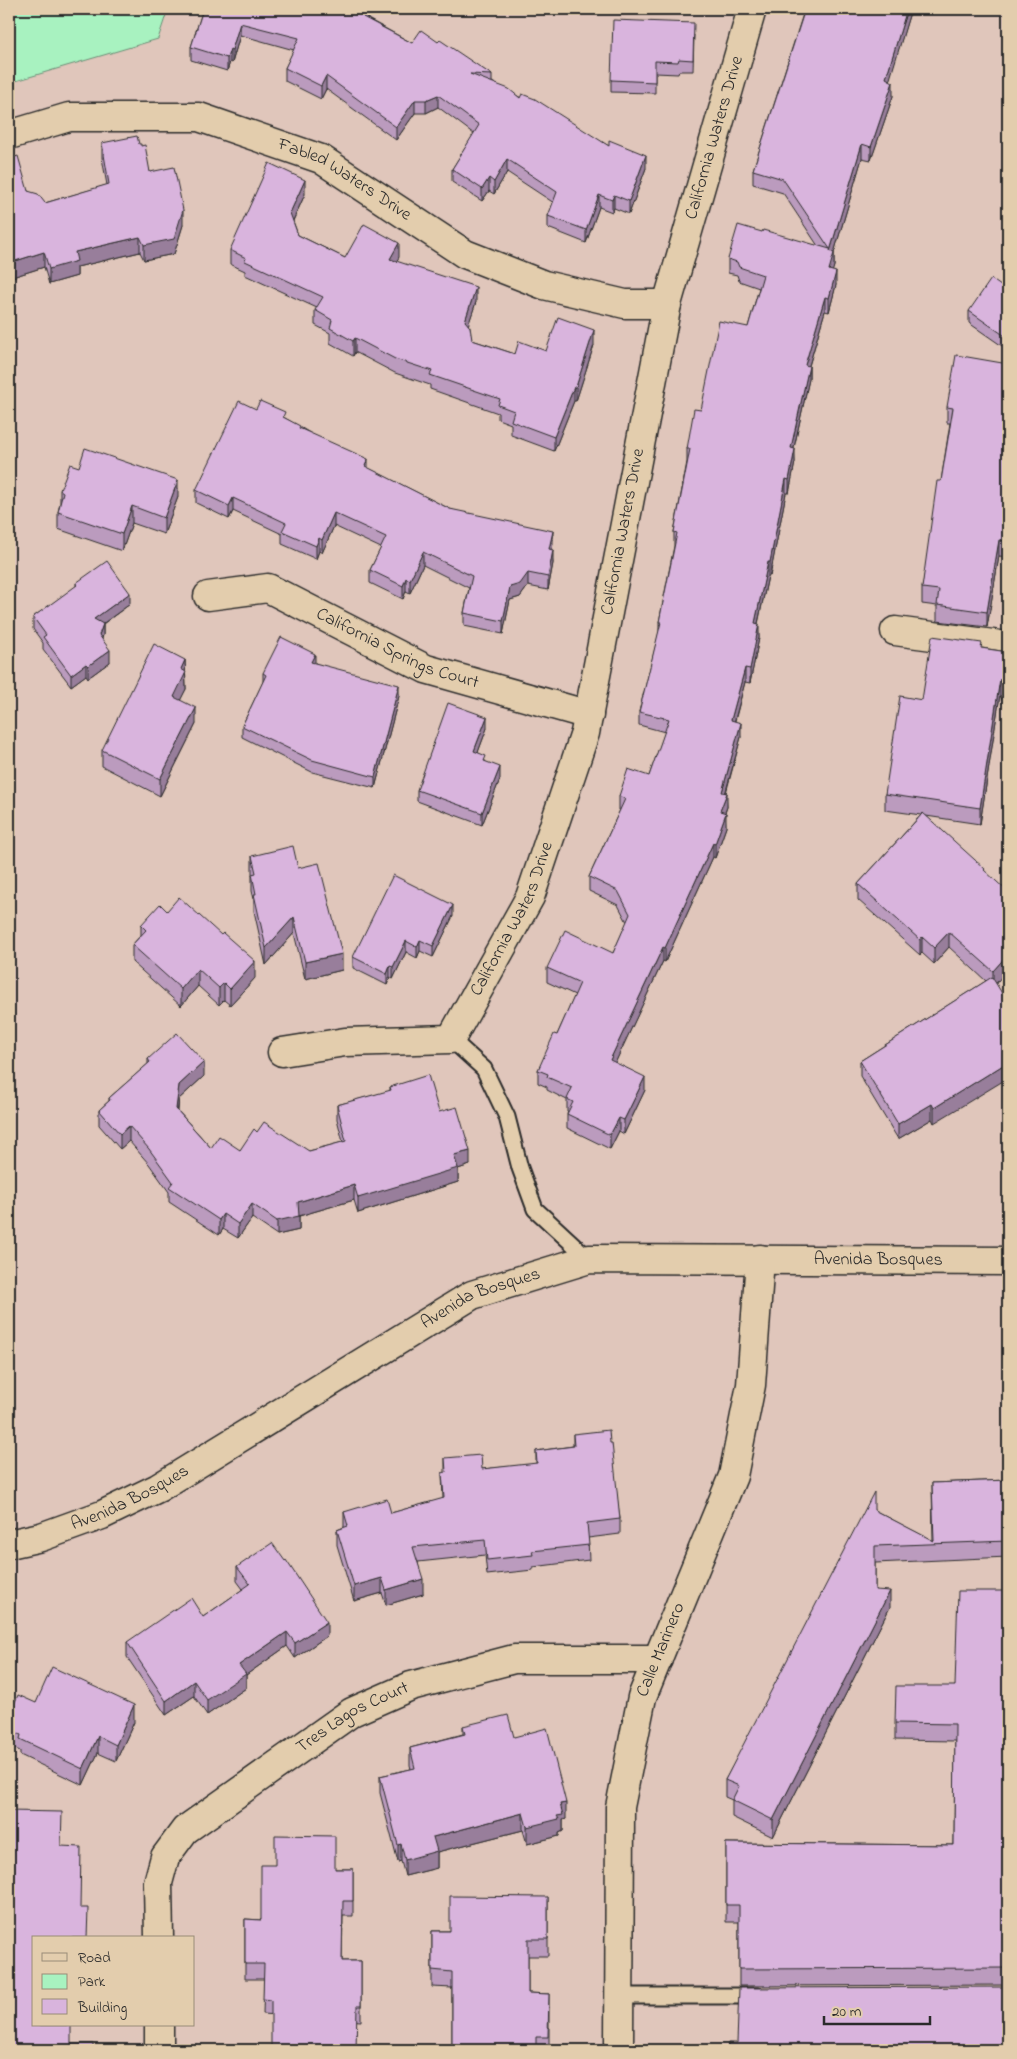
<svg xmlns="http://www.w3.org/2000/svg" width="1017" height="2059" viewBox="0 0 1017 2059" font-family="'Indie Flower',sans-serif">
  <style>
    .green { fill: #a8f2c0; stroke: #6a8e76 }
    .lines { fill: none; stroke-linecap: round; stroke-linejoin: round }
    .service-casing { stroke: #2b2b2b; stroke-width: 19 }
    .minor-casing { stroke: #2b2b2b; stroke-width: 31 }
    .tertiary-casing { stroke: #2b2b2b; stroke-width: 31 }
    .service { stroke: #e3cdad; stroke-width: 15 }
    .minor { stroke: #e3cdad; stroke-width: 28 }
    .tertiary { stroke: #e3cdad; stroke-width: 28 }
    .wall { fill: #bb9bbe; stroke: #2b2b2b }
    .shaded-wall { fill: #987e9b; stroke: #2b2b2b }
    .building { fill: #d9b4dd; stroke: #2b2b2b }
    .labels { text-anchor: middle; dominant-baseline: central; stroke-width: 5; stroke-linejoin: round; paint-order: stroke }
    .street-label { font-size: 18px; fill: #2b2b2b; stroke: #e3cdad }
  </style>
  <rect width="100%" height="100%" fill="#e0c6bb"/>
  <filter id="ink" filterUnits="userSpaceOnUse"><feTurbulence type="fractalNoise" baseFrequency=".02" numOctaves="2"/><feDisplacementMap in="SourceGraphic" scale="10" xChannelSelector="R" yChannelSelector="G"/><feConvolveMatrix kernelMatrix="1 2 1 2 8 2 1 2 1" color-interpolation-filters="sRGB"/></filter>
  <g filter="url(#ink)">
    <path class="green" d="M9,9h159l-10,30 -149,44z"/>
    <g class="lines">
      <defs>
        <g id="service">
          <path d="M451,1039l33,30 23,48 13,51 15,41 54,50"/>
          <path d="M619,1996h139"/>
        </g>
        <g id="minor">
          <path id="s1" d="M9,135l60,-18h130l122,42 144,95 79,31 81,19h42"/>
          <path id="s2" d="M208,596l60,-8 158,81 163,46"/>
          <path d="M895,631l113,15"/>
          <path id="s3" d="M282,1052l63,-10 106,-3 79,-142 55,-164 82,-429 85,-295"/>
          <path id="s4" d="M159,1938l-1,-55 7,-26 20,-27 167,-118 59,-26 103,-27h144"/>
          <path d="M159,2025v25"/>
        </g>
        <g id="tertiary">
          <path id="s5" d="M9,1544l32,-7 61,-22 56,-27 314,-193 117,-36 419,2"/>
          <path id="s6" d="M619,2050l1,-243 22,-110 91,-221 18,-91 9,-126"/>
        </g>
      </defs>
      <use href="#service" class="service-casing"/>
      <use href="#minor" class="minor-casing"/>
      <use href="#tertiary" class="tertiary-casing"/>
      <use href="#service" class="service"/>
      <use href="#minor" class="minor"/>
      <use href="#tertiary" class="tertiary"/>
    </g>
    <g class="wall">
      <path d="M203,9h165v10l44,24 26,-1 54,33v7l117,64 37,22 -17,46 -15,-6 -2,4 -13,-5 -13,36 -38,-15v-12l6,-13 -47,-31 -13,22 -5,-3 -7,10 -30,-19v-13l22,-35 -36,-27 -12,6h-11l-19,27 -70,-51 -5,10 -36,-18v-13l9,-18 -54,-15 -8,28 -2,-1 -3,9 -36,-11v-13z"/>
      <path d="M802,9h109l-22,71 4,16 -22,64 -9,-2 -28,95v13l-2,5 4,14 -7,27 -4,-1 -16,55v13l-15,69 1,14 -6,31h-3l-16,83h-2l-10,48 1,14 -9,45 -5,-1 -10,39 6,16 -15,56 1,14 -2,6 1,14 -11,31 -2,-1 -48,105 -2,-1 -48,102 30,27 -21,44 -5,-3 -9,18 -43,-21v-14l1,-1 -1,-1v-12l-20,-10v-3l-9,-4v-13l19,-35 18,-40 -28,-13v-14l66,-15 14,-31 -9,-17 -29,-14v-14l31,-67h-1v-14l30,-20 16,-44 -26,-7v-13l20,-80v-10l15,-76v-14l13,-70v-13l14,-39 47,-83 11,-39 -20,-7 -2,-6 -9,-2v-14l34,-27 56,14 -35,-53 -30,-9v-14l51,-159 -2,-1z"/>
      <path d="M694,35l-1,36h-14l-1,3 -23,-1v20l-44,-1v-12z"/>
      <path d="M102,143l37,1 11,28 33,53 -9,29 -30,6 -4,-8 -63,15v9l-28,8 -5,-17 -35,11v-119l19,32 17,12 62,-18 -5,-27z"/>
      <path d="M305,194l-12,27 5,14 47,23 54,-1 -3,4 80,41 -8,23 4,15 43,14 31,-3 48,-6 -18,56h-2l-20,50 -43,-16v-11l-13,-5v-6l-68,-24v-4l-35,-12 -40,-21 -2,4 -23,-13v-10l-15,-8v-15l2,-2 -72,-33v-4l-15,-7v-14z"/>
      <path d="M1008,291v59l-39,-27v-12z"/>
      <path d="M1008,364v193l-9,-1 -12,71 -50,-6v-15l-15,-2v-16l19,-107 9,-58h-3v-16z"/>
      <path d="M256,409l29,9 83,50 82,41 103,35 -2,6 2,13 -5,27 -20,-4 -8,11 -10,3 -7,34 -39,-8v-13l5,-25 -46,-23 -13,28 -4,-2 -3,8 -33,-16v-13l11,-22 -47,-22 -12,27 -3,-2 -3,8 -34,-15v-10l-49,-23 -4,8 -33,-16v-13z"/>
      <path d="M60,490l118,7 -14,37 -32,-11 -10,28 -64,-22v-17l2,-8z"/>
      <path d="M76,583l54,21 -27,20v11l-1,4 8,23 -22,16 -2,-3 -15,11 -28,-37v-6l-10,-14v-12l43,-30z"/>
      <path d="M982,648l26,4v64l-8,-21 -20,129 -54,-8 59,55 11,112 -62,140 -2,-4 -34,20 -38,-63v-15l126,-80 -37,-34 -15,17 -12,-11 -2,2 -62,-55v-16l63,-69 -36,-5v-16l37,-94z"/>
      <path d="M185,660l1,29 -6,11 16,24 -36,72 -58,-30v-16z"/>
      <path d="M315,663l84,33 -24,92 -63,-16 -70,-35v-11l21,-44v-9z"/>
      <path d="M487,728l-9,24 22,27 -18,46 -65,-24v-11z"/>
      <path d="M252,856l46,12 44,102 -37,9 -11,-46 -28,32 -12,-54v-12l-2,-8z"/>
      <path d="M167,911l88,67 -25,27 -6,-5 -5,5 -21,-19 -17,20 -49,-44v-17l9,-10v-10z"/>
      <path d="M453,916l-20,41 -13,-6 -3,7 -11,-6 -13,27 -3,-2 -3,8 -34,-17v-11z"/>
      <path d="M148,1059l56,17 -25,23 -1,12 33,37 29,2 17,-18 52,19 34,-9 -6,-23v-14l53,-14v-4l49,25 31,53 -12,4v13l-100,31 -4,-13 -55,16v14l-22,5 -25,-17 -14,20 -15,-9 -4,6 -50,-33v-10l-20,-28 -20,-23 -9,8 -21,-24v-15l10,-9v-3l39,-34z"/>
      <path d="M573,1434l37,9 10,76v15l-32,4 1,22 -56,7v3l-46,5 -2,-20 -67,7 5,32 -37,11 -4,-12 -28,8 -17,-56v-15l7,-3v-15l47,1 52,-14 -1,-26h3v-15l37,11 54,-5v-13l37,-5z"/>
      <path d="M1008,1480v77l-133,6v27l15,17 -117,230 -41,-20v-17l-7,-3v-17l149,-270 59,31 -1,-58z"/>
      <path d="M237,1567l90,69 -32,22 -8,-12 -41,29v13l-39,27 -13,-19 -28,19 -39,-58v-15l76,-25 40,-28 -6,-8z"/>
      <path d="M1008,1591v394l-269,1v-64h-13v-79l228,2 1,-104 -60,-1v-17l60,-37z"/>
      <path d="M36,1703l98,19 -18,39 -18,-8 -15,32 -63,-30v-4l-11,-5v-30z"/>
      <path d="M463,1726l51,11 52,82 -3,1v11l-4,2v3l-32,8 -4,-14 -86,22v16l-32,8 -4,-15 -3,1 -18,-69v-17l31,-7 -1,-4v-17l53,-14z"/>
      <path d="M335,1869h18v47h-10l-1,45h19v60l-98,-7 1,-35h-19v-60l16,1z"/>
      <path d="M548,1897v59h-20v37l21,1v56h-97v-62l-20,-1v-56h18z"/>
    </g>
    <g class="shaded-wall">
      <path d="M366,9h2v8l-5,12v-12z"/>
      <path d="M907,9h4l-25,83v-14z"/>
      <path d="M240,23v12l-8,28v-13z"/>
      <path d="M230,49v13l-3,9v-13z"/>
      <path d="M326,76v13l-5,10v-13z"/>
      <path d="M893,82v14l-22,64v-13z"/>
      <path d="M438,95v12l-12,6v-13z"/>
      <path d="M415,100v13l-19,27v-13z"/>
      <path d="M862,144v14l-28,95v13l-5,18 1,-33z"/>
      <path d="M646,155v13l-17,46v-13z"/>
      <path d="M507,159v13l-13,22v-12z"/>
      <path d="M489,178v13l-7,10v-12z"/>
      <path d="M305,180v14l-15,33v-14z"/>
      <path d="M599,195v12l-13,36v-13z"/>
      <path d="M614,195v13l-2,4v-12z"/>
      <path d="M183,210v15l-9,29 -30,6v-15z"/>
      <path d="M140,237v15l-63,15v9l-28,8v-15l26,-17z"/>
      <path d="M399,243v14l-9,16v-14z"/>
      <path d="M44,252v15l-35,11v-15z"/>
      <path d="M836,272v13l-7,27v-14z"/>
      <path d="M476,287v15l-11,33v-14z"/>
      <path d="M825,297v14l-20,68v-14z"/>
      <path d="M594,330v15l-18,56v-14z"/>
      <path d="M355,338v14l-2,4v-15z"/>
      <path d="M809,366v13l-18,82v-13z"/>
      <path d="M574,387v14l-20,50v-14z"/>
      <path d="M795,449v13l-6,31v-13z"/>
      <path d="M368,459v13l-3,-6z"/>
      <path d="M786,479v14l-16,83v-14z"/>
      <path d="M178,480v17l-14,37v-16z"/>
      <path d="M233,498v13l-4,8v-13z"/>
      <path d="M132,506v17l-10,28v-17z"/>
      <path d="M334,513v13l-12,27v-13z"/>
      <path d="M553,531v13l-4,18v-13z"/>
      <path d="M319,538v13l-3,8v-13z"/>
      <path d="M999,540v16l-12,71v-15z"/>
      <path d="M553,550v13l-5,27v-13z"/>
      <path d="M423,552v13l-13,28v-13z"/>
      <path d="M768,562v14l-13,61v-14z"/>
      <path d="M528,573v13l-8,11 -10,3 -7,34v-13l7,-34z"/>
      <path d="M406,578v13l-3,8v-13z"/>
      <path d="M130,593v11l-36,26v-11z"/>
      <path d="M103,624v11l-4,12v-12z"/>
      <path d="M759,624v14l-9,45v-14z"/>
      <path d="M110,650v12l-22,16v-12z"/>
      <path d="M315,654v11l-4,-3z"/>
      <path d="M185,660l1,29 -12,24v-16l7,-28z"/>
      <path d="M86,664v11l-15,11v-11z"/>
      <path d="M745,668v14l-14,52v-14z"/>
      <path d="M1000,679v16l-20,129v-16z"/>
      <path d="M399,685v11l-24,92v-11z"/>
      <path d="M196,708v16l-36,72v-17z"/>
      <path d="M487,717v11l-13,35v-12z"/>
      <path d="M741,723v14l-19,68v-13z"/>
      <path d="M500,767v12l-18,46v-12z"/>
      <path d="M727,793v14l-7,18v-14z"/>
      <path d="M726,813v14l-11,31v-14z"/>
      <path d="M713,843v14l-48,105v-14z"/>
      <path d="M453,905v11l-20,41v-11z"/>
      <path d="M294,917v16l-28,32v-17z"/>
      <path d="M949,932v15l-15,17v-16z"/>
      <path d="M922,937v16l-2,2v-15z"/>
      <path d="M420,940v11l-3,7v-11z"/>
      <path d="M406,941v11l-13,27v-12z"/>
      <path d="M663,947v14l-53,113v-14z"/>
      <path d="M342,954v16l-37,9v-17z"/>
      <path d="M1008,954v15l-15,18v-16z"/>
      <path d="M255,961v17l-25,27v-16z"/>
      <path d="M390,966v11l-3,8v-11z"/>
      <path d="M198,969v17l-17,20v-17z"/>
      <path d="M224,983v17l-5,5v-17z"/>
      <path d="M204,1062v14l-25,23 -3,24v-14l3,-24z"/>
      <path d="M1008,1062v16l-74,45v-15z"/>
      <path d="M645,1077v13l-21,44v-14z"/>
      <path d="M932,1104v15l-34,20v-15z"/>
      <path d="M619,1118v13l-9,18v-14z"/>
      <path d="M129,1126v15l-9,8v-15z"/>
      <path d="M470,1151v14l-12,4v13l-100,31v-15l96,-43z"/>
      <path d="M354,1185v15l-55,16v14l-22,5v-14l21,-19z"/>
      <path d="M252,1204v14l-14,20v-14z"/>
      <path d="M223,1214v15l-4,6v-15z"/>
      <path d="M382,1578v15l-28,8v-15z"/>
      <path d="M423,1579v15l-37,11v-15z"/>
      <path d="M890,1591v16l-117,230v-17z"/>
      <path d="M327,1622v14l-32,22v-15z"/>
      <path d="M287,1632v14l-41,29v13l-39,27v-15l32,-35z"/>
      <path d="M194,1681v15l-28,19v-14z"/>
      <path d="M134,1705v17l-18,39v-16z"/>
      <path d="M98,1736v17l-15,32v-16z"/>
      <path d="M566,1803v16l-3,1v11l-4,2v3l-32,8v-17l30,-11 3,-12z"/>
      <path d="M523,1813v17l-86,22v16l-32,8v-16l28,-23z"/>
      <path d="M401,1844v17l-3,1v-17z"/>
    </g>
    <g class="building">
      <path d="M203,9h163l-3,8 49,26 9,-13 17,12 2,-2 52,35 -22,-1 39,15 11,9 2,-4 13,5 74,47v-6l37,15 -17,46 -15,-6 -2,5 -13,-5 -13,35 -38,-14 9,-24 -50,-33 -13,23 -5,-4 -7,11 -30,-20 27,-44 -41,-30 -12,5h-11l-19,27 -70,-51 -5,10 -36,-18 14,-30 -59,-15 -8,27 -2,-1 -3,9 -36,-11z"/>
      <path d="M805,9h102l-21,69 7,4 -22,65 -9,-3 -32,107 4,2 -5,17 7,2 -7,26 -4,-1 -20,68 4,1 -18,82 4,1 -6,31 -3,-1 -16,83h-2l-13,61 4,1 -9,45 -5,-1 -14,52 10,3 -19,69 5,1 -7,18 6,2 -11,31 -2,-1 -48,105 -2,-1 -53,113 35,17 -21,43 -5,-2 -9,17 -43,-21 6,-12 -6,-3 5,-11 -25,-11 1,-3 -10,-4 16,-36 3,1 23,-52 -33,-15 18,-38 48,23 17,-39 -12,-23 -29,-14 36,-78 -6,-3 9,-27 21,7 20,-57 -30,-7 22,-90h-2l18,-89 -3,-1 16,-83h-3l7,-40 7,1 18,-89 29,6 15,-52 -24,-8 -2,-5 -9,-3 10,-34 24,7 1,-2 67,19 -47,-70 -30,-9z"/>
      <path d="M613,20l81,3 -1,37 -14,-1 -1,3 -23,-1v21l-44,-2z"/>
      <path d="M137,136l2,8h2v2l4,-1 5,27 24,-5 9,43 -9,29 -30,6 -4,-8 -65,15 2,9 -28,8 -5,-17 -35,11v-104l9,-3 10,35 10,3 7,9 64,-19 -7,-41z"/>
      <path d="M269,163l36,17 -15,33 8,22 47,23 19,-34 35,19 -9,16 86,28 -11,34 5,6 2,13 43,14 4,-13 27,10 12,-34 36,13 -18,57h-2l-20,50 -43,-16 3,-10 -16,-6 2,-6 -70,-24 2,-4 -37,-12 -40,-21 -2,3 -23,-13 2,-8 -17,-10 8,-13 -78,-36 1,-3 -16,-8z"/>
      <path d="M991,279l17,12v47l-39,-27z"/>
      <path d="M956,355l52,9v178l-9,-2 -12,72 -50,-7 2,-15 -17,-2 15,-107h4l12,-73 -6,-1z"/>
      <path d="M239,401l17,8 4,-8 25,11 -2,5 17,9 -1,2 69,31 -3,7 85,43 103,22 -4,18 4,1 -5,27 -20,-4 -8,11 -10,3 -7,34 -39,-8 8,-37 -49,-24 -13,28 -4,-2 -3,8 -33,-16 16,-33 -52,-24 -12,27 -3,-2 -3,8 -34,-15 4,-8 -53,-25 -4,8 -33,-16z"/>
      <path d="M85,448l93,32 -14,38 -32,-12 -10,28 -64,-22 5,-20 -3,-2 10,-26 9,3z"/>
      <path d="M107,561l23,32 -36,26 9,5 -4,11 11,15 -22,16 -2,-2 -15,11 -28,-38 3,-2 -13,-18 44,-32 -1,-2z"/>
      <path d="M932,636l50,7 -1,5 27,4v49l-8,-22 -20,129 -95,-14 15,-98 22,4z"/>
      <path d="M281,637l34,17 -4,8 88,23 -24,92 -63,-17 -70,-34 24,-51 -3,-2z"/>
      <path d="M154,644l31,16 -4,9 5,3 -12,25 22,11 -36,71 -58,-29z"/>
      <path d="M448,703l39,14 -13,34 12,5 -2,5 16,6 -18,46 -65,-23z"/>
      <path d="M923,813l62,56 -1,1 24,22v62l-15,17 -44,-39 -15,16 -12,-11 -2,3 -62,-56z"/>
      <path d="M293,846l5,22 21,-5 23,91 -37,8 -11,-45 -28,31 -12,-54h2l-4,-20 4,-1 -4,-17z"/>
      <path d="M393,875l60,30 -20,41 -13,-6 -3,7 -11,-6 -13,26 -3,-1 -3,8 -34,-17z"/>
      <path d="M179,897l42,38 2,-2 32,28 -25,28 -6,-6 -5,5 -21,-19 -17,20 -49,-44 14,-15 -5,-5 19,-21 7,7z"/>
      <path d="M992,977l16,26v59l-74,46 -2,-4 -34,20 -38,-63z"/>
      <path d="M177,1033l27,29 -25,23 -3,24 35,39 8,-12 21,14 14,-21 3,3 7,-10 45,29 37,-10 -9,-36 54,-15 -1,-3 38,-12 11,37 18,-5 13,44 -16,4 4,13 -100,30 -4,-13 -56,17 1,14 -22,5 -25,-17 -14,20 -15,-10 -4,6 -50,-33 4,-5 -24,-33 -20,-23 -9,8 -21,-24 11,-10 -1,-2 41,-36 -2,-3z"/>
      <path d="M609,1430l1,13h2l8,76 -33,4 2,22 -57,6 1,4 -46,5 -2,-20 -72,7 10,32 -37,11 -4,-12 -28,8 -17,-56 11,-4 -4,-14 43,-13 4,14 53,-15 -2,-25 4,-1 -1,-14 36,-3 1,14 55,-6 -1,-12 38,-5 -1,-12z"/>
      <path d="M1008,1480v61l-133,5v44l15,1 -117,229 -41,-20 7,-14 -14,-6 149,-288v18l60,31 -2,-58z"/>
      <path d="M272,1543l13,18 1,-1 41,62 -32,21 -8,-11 -48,33 7,9 -39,26 -13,-19 -28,20 -39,-59 64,-44 12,19 47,-33 -13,-17z"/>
      <path d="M958,1591h50v377l-269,1v-64h-13v-62l228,2 1,-121 -60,-1 1,-37h59z"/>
      <path d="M52,1667l82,38 -18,40 -18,-9 -15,33 -63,-30 1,-4 -12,-6v-13l9,-21 18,8z"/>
      <path d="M508,1715l6,22 33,-9 19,75 -6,1 3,11 -6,1 2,3 -32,8 -4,-14 -90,24 4,14 -32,9 -4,-16 -3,1 -18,-69 35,-8 -5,-20 55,-14 -2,-8z"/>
      <path d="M9,1811l53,1 -1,34 20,1 -1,61h8l-1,30h-53v87h37v19h22v6h-84z"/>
      <path d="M275,1835l60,1v33h18v32h-10l-1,60h19v45h-4l-1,44h-85v-50l-8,-1 1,-35h-19v-45l16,1v-55h14z"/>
      <path d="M450,1896l98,1v42h-20v54l21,1 -1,43h-12v13h-84v-78l-20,-2v-39h18z"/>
      <path d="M1008,1987v63h-280v-7h9l2,-55z"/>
    </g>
  </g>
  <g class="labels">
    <g class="street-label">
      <text stroke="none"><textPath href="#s3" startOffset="1115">California Waters Drive</textPath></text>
      <text stroke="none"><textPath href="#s1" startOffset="352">Fabled Waters Drive</textPath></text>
      <text stroke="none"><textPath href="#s3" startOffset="710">California Waters Drive</textPath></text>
      <text stroke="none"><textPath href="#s2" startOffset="204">California Springs Court</textPath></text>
      <text stroke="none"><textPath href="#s3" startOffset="305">California Waters Drive</textPath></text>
      <text stroke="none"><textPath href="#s5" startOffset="940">Avenida Bosques</textPath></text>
      <text stroke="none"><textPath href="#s5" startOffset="535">Avenida Bosques</textPath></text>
      <text stroke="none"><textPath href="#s5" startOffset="130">Avenida Bosques</textPath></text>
      <text stroke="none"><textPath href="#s6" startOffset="406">Calle Marinero</textPath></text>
      <text stroke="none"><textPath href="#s4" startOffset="318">Tres Lagos Court</textPath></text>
    </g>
  </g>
  <rect width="1017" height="2059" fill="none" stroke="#e3cdad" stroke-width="30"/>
  <rect x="15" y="15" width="987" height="2029" fill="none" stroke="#2b2b2b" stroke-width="2" filter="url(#ink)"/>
  <rect x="32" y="1936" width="162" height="90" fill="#e3cdad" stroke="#998c79"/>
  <rect x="42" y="1953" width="25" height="8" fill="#e3cdad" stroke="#998c79"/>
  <text x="78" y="1962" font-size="15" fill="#2b2b2b">Road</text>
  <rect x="42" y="1974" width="25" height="15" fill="#a8f2c0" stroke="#998c79"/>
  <text x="78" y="1986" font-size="15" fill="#2b2b2b">Park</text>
  <rect x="42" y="1999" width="25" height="15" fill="#d9b4dd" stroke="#998c79"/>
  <text x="78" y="2012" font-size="15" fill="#2b2b2b">Building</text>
  <path d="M824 2016v8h106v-8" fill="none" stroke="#2b2b2b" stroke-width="2.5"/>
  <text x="832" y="2016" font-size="15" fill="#2b2b2b" stroke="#e3cdad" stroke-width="4" paint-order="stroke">20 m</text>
</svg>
